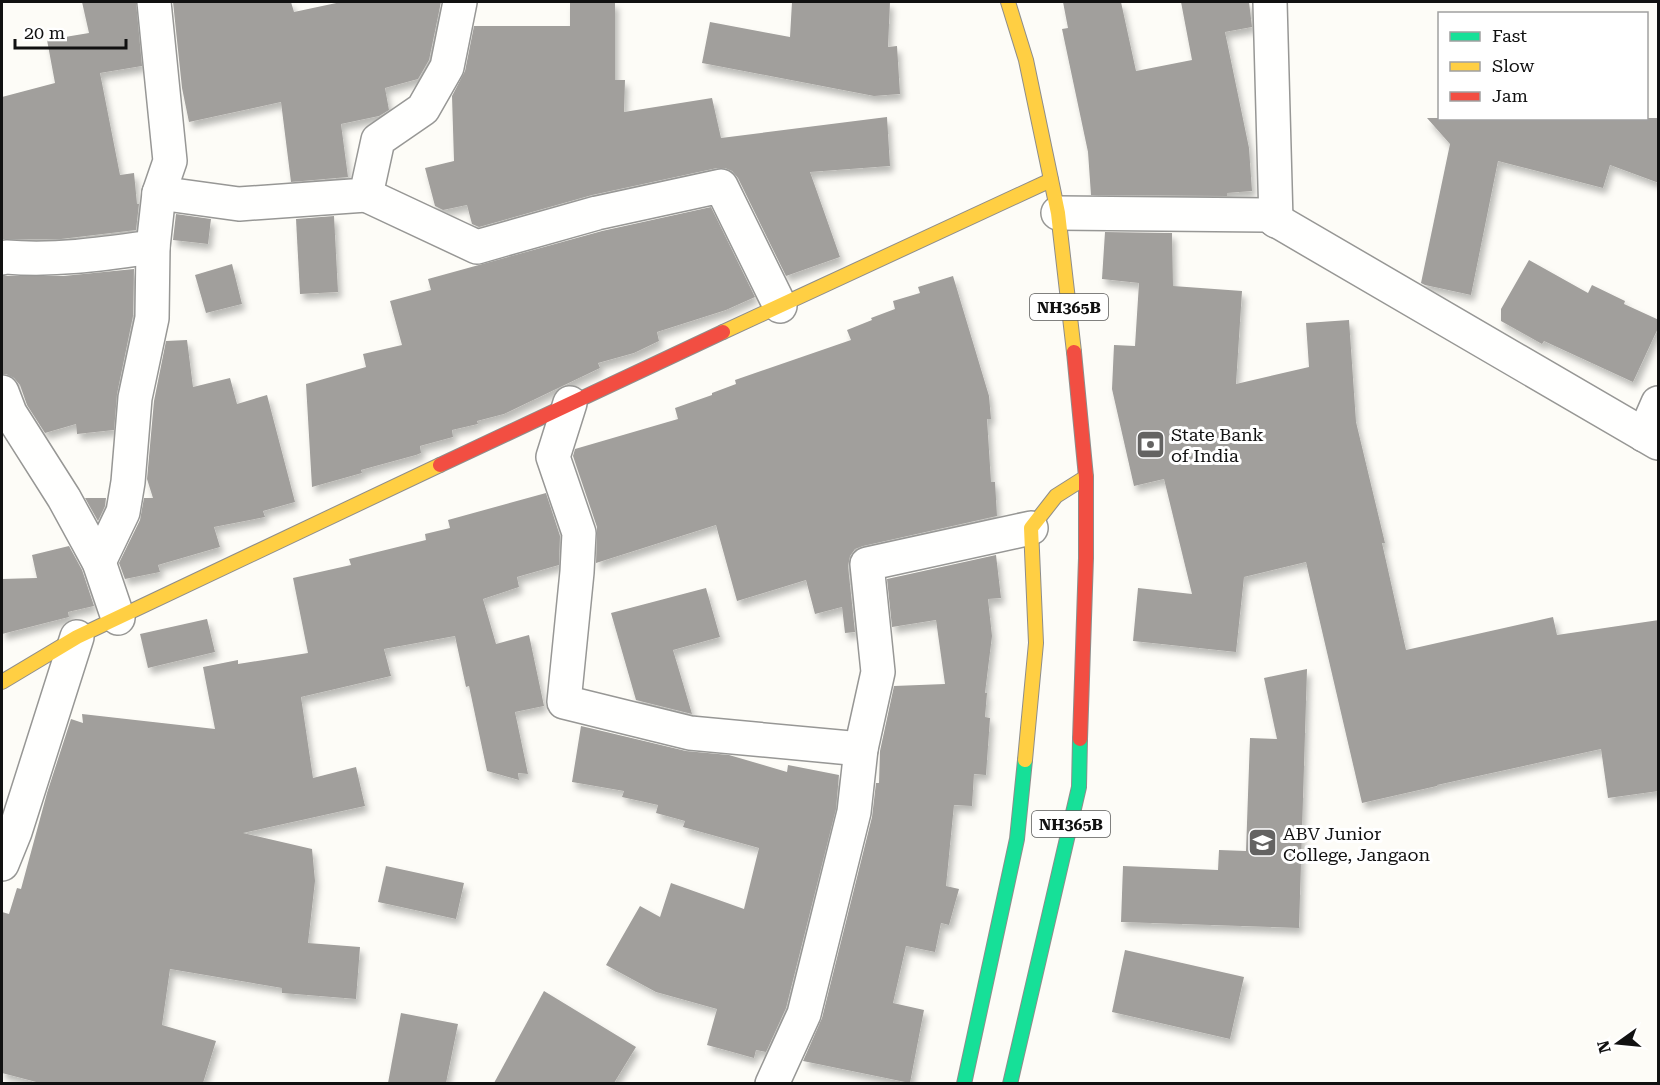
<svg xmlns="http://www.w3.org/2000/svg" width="1660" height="1085" viewBox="0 0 1660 1085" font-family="'Roboto Serif',serif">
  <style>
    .building { fill: #a19f9c; filter: url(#shadow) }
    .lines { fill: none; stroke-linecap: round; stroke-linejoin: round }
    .street-casing { stroke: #979795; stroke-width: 36 }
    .fast-casing { stroke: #8e8d8b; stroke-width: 16 }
    .slow-casing { stroke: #8e8d8b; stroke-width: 16 }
    .jam-casing { stroke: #8e8d8b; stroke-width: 16 }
    .street { stroke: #fffffe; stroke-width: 33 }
    .fast { stroke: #16e098; stroke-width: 14 }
    .slow { stroke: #ffcf43; stroke-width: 14 }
    .jam { stroke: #f24e42; stroke-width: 14 }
    .labels { text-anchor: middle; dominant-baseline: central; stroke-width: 6; stroke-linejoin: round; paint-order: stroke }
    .shield { fill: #fff; stroke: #585858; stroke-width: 1.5 }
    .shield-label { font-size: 16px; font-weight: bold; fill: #111 }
    .poi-label { font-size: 18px; fill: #111; stroke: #fff; text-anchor: start }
  </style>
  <defs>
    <filter id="shadow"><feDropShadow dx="3.5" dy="6" stdDeviation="3" flood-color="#0004"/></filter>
  </defs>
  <rect width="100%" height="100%" fill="#fdfcf7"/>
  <g class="building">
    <path d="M82,2h54l6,64 -42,7 20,102 14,-2 3,31h2l-3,26 -75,9h-59v-142l53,-14 -8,-43 42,-7z"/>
    <path d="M173,2h118l3,10 47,-10h100l-12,58 -11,19 -33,9 4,22 -10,6 -38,8 7,53 -57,5 -10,-80 -92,20 -7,-34z"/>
    <path d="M570,2h45v78h10l-1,32 88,-14 9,40 166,-21 3,49 -80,6 30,85 -54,19 -48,-98 -6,-7 -7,-3h-8l-125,27 -113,32 -7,-3 -5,-19 -24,5 -8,-4 -10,-38 29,-7 -2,-65 13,-25 9,-45h96z"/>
    <path d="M792,2h98l-2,45 9,-1 3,48 -26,2 -172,-33 8,-41 80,15z"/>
    <path d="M1063,2h58l15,69 56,-11 -11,-58h68l3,25 -27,5 24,116 3,43 -25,2v3l-136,-1 -3,-43 -26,-123 6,-1z"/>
    <path d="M1427,118h232v65l-49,-18 -7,23 -105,-27 -27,134 -46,-10 -4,-2 29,-139z"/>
    <path d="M711,207l44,90 -29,13 -69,22 2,9 -25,12 -36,10 2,5 -96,46 -27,7 1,3 -26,6 1,7 -33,9 1,7 -5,2 -55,15 1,3 -50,14 -6,-103 60,-17 -3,-13 39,-9 -12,-44 41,-11 -3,-11 174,-48z"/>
    <path d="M176,214l35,5 -3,25 -35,-4z"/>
    <path d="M334,216l4,76 -38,2 -4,-75z"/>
    <path d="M1105,232l67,1 1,53 69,5 -6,93 73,-17 -3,-44 43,-3 7,102 29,121h-3l24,107 147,-33 4,18 102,-15v171l-51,7 -7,-49 -164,36v1l-75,17 -56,-241 -62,15 -8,75 -103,-11 5,-53 54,6 -28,-115 -30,7 -22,-97 2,-44 21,1 4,-63 -37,-4z"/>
    <path d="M1529,260l59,33 4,-8 33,16 -1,3 35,16v6l-26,56 -89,-41 -2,3 -41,-23v-12z"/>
    <path d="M232,264l10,40 -36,9 -11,-38z"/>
    <path d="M134,269l-1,47 -16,78 -3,36 -37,4 -1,-10 -31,9 -18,-28 -7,-20 -6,-7 -8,-4h-4v-98h61z"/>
    <path d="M953,276l36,120 2,23h-4l4,63h4l2,34 -134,30 -8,3 -5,7 -2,10 7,66 -10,1 -3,-26 -27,7 -9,-34 -69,21 -21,-76 -120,38 1,-36 -24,-71 2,-7 103,-30 -3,-11 37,-13v-2l24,-9 -1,-4 116,-40 -4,-10 25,-10 -1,-2 24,-9 -2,-8 27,-8 -2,-6z"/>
    <path d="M187,340l6,47 37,-9 7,26 30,-9 28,107 -32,9 2,6 -51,10 6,20 -62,18 2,7 -35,7 -6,-16 21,-43 4,-22h9l-6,-19 7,-78 12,-60z"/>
    <path d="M546,493l14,43 -1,29 -42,12 2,10 -36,12 13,45 33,-9 15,71 -29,6 13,62 -10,-1 1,7 -32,-9 -18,-85 -3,1 -11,-51 -71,13 7,27 -90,21 12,81 43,-11 9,39 -122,27 69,16 3,32 -7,62 52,4 -4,52 -74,-6v-5l-112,-19 -8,56 54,16 -13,42h-163l-38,-10v-161l7,2 8,-26 4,1 26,-96 24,-74 12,4 -1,-9 133,15 -12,-62 35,-7v4l70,-11 -15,-75 58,-13 -2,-6 77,-19 -1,-6 25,-6 -2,-8z"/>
    <path d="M85,498h21l-1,8 -7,15z"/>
    <path d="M69,546l13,24 12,36 -26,6 1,5 -67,17v-55l35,-1 -5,-23z"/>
    <path d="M996,555l5,43 -13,1 4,37 -7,57h2l-2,24 5,1 -4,57 -12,-1 -2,32 -18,-1 -8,81 13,3 -10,36 -8,-2 -6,29 -29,-6 -13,57 31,7 -14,73 -107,-22 19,-43 50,-201 4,-34h3l1,-32 14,-65 51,-2 -9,-64 -44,7 -5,-48z"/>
    <path d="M706,588l14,49 -47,13 19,64 -56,-14 -25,-87z"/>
    <path d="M207,619l8,33 -67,16 -8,-34z"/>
    <path d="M1307,669l-8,259 -178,-6 2,-56 95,4 1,-20 27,1 4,-113 27,1 -13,-61z"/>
    <path d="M581,726l105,25 43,4 58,17 1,-7 51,10 -3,34 -50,199 -20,44 -10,-2 -2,8 -47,-13 10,-36 -61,-17 -50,-27 34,-59 20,11 11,-34 73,26 15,-61 -76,-21 2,-6 -29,-8 2,-8 -36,-8 2,-6 -52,-9z"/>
    <path d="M386,866l78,17 -8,36 -78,-17z"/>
    <path d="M1125,950l119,27 -14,62 -118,-27z"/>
    <path d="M544,991l92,56 -22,36h-120z"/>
    <path d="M401,1013l57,11 -12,59h-58z"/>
  </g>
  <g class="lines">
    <defs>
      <g id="street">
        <path d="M1270,2l6,219"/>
        <path d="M159,193l80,11 127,-9 12,-55 45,-31 24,-42 13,-65"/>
        <path d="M366,195l111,52 120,-34 124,-27 59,120"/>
        <path d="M1058,213l209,2 391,228"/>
        <path d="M2,258l4,-1c51,4 97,-3 147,-10"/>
        <path d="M2,392l8,21 54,85 35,64 19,56"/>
        <path d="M570,403l-17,54 26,76 -2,39 -13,130 126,31 171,16"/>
        <path d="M1644,435l14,-32"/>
        <path d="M99,562l24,-50 5,-30 7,-84 17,-80 1,-71 6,-54 11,-32 -16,-159"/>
        <path d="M2,864l13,-32 62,-195"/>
        <path d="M772,1084l32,-70 50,-202 7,-63 17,-77 -11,-108 164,-36"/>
      </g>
      <g id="fast">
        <path d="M964,1084l53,-245 8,-79"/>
        <path d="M1010,1084l69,-297 1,-48"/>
      </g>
      <g id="slow">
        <path d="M1008,2l18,58 32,153 16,139"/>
        <path d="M723,332l328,-152"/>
        <path d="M2,682l75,-45 363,-172"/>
        <path d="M1025,760l11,-117 -5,-115 25,-32 30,-19"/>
      </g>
      <g id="jam">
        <path d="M1074,352l12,125v81l-6,181"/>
        <path d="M440,465l283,-133"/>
      </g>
    </defs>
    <use href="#street" class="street-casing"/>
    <use href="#fast" class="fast-casing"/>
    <use href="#slow" class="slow-casing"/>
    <use href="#jam" class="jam-casing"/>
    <use href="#street" class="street"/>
    <use href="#fast" class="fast"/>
    <use href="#slow" class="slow"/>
    <use href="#jam" class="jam"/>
  </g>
  <defs>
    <symbol id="bank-square" viewBox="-11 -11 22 22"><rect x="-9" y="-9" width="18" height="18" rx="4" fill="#646362" stroke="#fff"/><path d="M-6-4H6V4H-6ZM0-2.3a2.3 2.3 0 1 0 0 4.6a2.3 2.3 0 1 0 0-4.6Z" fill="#fff"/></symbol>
    <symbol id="university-square" viewBox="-11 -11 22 22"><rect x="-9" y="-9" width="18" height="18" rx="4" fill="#646362" stroke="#fff"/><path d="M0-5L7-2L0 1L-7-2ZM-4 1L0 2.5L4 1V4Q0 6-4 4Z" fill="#fff"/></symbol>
  </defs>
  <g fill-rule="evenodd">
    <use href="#bank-square" x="1134" y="428" width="33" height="33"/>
    <use href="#university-square" x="1246" y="826" width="33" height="33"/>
  </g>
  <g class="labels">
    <g class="shield">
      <rect x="1030" y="294" width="78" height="26" rx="4.5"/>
      <rect x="1032" y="811" width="78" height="26" rx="4.5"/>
    </g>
    <g class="shield-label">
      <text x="1069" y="307">NH365B</text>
      <text x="1071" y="824">NH365B</text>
    </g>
    <g class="poi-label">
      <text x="1171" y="434">State Bank<tspan x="1171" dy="21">of India</tspan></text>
      <text x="1283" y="833">ABV Junior<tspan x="1283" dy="21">College, Jangaon</tspan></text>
    </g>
  </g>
  <rect width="1660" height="1085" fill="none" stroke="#111111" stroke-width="6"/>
  <rect x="1438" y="12" width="210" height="108" fill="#ffffff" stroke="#a0a0a0" stroke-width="1.5"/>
  <rect x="1450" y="32" width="30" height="9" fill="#16e098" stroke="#a0a0a0" stroke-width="1.5"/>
  <text x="1492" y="42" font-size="18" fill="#111111">Fast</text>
  <rect x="1450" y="62" width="30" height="9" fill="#ffcf43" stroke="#a0a0a0" stroke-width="1.5"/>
  <text x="1492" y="72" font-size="18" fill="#111111">Slow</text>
  <rect x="1450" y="92" width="30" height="9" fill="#f24e42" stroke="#a0a0a0" stroke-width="1.5"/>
  <text x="1492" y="102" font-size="18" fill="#111111">Jam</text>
  <g transform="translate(1618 1043) rotate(255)" stroke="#ffffff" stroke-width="4.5" paint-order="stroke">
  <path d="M0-4.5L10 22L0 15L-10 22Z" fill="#111111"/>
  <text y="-9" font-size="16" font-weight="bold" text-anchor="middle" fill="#111111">N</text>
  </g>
  <path d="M15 39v9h111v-9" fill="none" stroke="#111111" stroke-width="3"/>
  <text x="24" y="39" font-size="18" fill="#111111" stroke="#ffffff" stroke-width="4.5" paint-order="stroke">20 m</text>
</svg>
